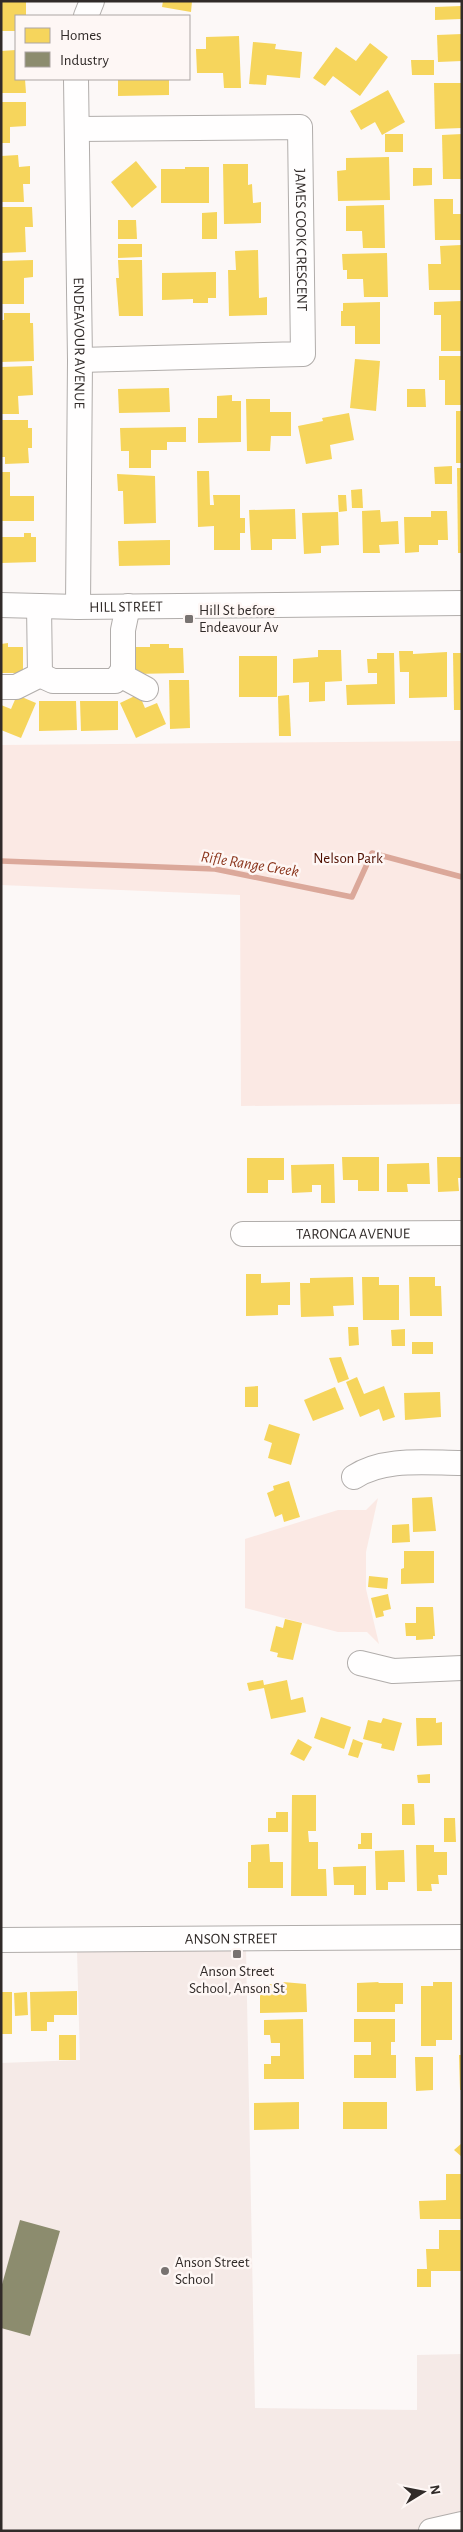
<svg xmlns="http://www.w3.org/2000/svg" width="463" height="2532" viewBox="0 0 463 2532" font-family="'Alegreya Sans',sans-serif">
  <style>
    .built { fill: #f5eae7 }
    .green { fill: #fbe9e4 }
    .homes { fill: #f6d55c }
    .industry { fill: #8c8c6e }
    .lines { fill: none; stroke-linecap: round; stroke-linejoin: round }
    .stream { stroke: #dba89a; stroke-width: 5.5 }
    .minor-casing { stroke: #b1adab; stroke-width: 26 }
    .minor { stroke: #fffefe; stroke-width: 24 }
    .poi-dot { fill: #787371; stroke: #fef7f5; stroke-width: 2 }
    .labels { text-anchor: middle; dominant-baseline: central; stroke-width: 5; stroke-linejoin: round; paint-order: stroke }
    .street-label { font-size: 15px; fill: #312b29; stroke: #fef7f5 }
    .poi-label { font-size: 15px; fill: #312b29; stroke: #fef7f5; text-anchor: start }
    .park-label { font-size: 15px; fill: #4f0f00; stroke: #fef7f5 }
    .water-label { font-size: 16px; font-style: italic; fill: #8b361d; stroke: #fef7f5 }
  </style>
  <rect width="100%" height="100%" fill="#fcf8f7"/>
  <path class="built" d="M246,1948l9,460 162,2v-55l45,-1v177h-461v-468l79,-3 -3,-109z"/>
  <g class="green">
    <path d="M462,741v363l-221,2 -1,-211 -239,-10v-140z"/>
    <path d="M378,1498l-12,54v37l13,55 -12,-12h-29l-93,-24v-69l93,-29h28z"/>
  </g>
  <g class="homes">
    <path d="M1,1h25v15h-10v15h-15z"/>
    <path d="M163,1h29l-1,11 -29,-5z"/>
    <path d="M461,6v13l-26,1v-13z"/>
    <path d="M462,34v27l-24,1 -1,-27z"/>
    <path d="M239,36l2,52h-17l-1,-15h-26l-1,-24h10v-12z"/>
    <path d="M253,42l23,2 -1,5 27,3 -2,26 -33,-3 -1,10 -17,-1z"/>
    <path d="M370,43l18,14 -28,39 -27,-20 -8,10 -12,-8 23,-31 20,14z"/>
    <path d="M16,50v29h9l1,14h-25v-42z"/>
    <path d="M411,60h23v15h-22z"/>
    <path d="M118,79h51v16l-51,1z"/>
    <path d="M434,83h28v45l-27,1z"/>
    <path d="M388,90l17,32 -23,13 -7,-13 -14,8 -11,-19z"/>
    <path d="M1,102h25v24l-16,1v16h-9z"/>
    <rect x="385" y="134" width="18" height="18"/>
    <path d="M462,134v45h-19l-1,-44z"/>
    <path d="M18,155l1,12 11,-1v18h-7l1,18h-23v-46z"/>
    <path d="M389,157l1,43 -52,1 -1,-30 9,-1v-12z"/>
    <path d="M136,161l21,26 -25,21 -21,-26z"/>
    <path d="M223,164h25v21l4,-1 1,19 8,-1v21l-37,1z"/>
    <path d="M185,167h24v36h-48v-34h24z"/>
    <path d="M413,168h19v17l-19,1z"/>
    <path d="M434,199h19v15h9v26h-27z"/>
    <path d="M384,205l1,43h-22l-1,-17h-16v-25z"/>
    <path d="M1,207h31l1,20h-8l1,25 -25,1z"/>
    <path d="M217,212v27h-15v-26z"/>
    <path d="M118,220h18l1,19h-19z"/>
    <path d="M118,244h24v13l-24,1z"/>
    <path d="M461,245l1,45h-33l-1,-26h13l-1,-18z"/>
    <path d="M258,250l1,48 8,-1v18l-38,1 -1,-46h8l-1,-19z"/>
    <path d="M387,253l1,44h-24l-1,-18h-16v-9h-4l-1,-16z"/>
    <path d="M33,260v17l-9,1v26h-23v-43z"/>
    <path d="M118,260h24l1,56h-24l-3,-38h3z"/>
    <path d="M216,272v26h-8v5h-15v-4l-31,1v-27z"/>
    <path d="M462,301v50h-21v-36h-7v-13z"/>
    <path d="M380,302v42h-25v-18h-14v-15h2v-8z"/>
    <path d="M4,313h26v10h3l1,38 -33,1v-42h3z"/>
    <path d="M439,356h23v49h-17v-25h-6z"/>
    <path d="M355,359l25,2 -4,50 -26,-3z"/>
    <path d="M32,366l1,29 -15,1 1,18h-18v-47z"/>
    <path d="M169,388l1,24 -51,1 -1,-24z"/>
    <path d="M407,389h18l1,18h-19z"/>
    <path d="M232,395v6h9v41l-43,1v-25h19v-22z"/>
    <path d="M246,399h24v13h21v24h-20l-1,15h-23z"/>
    <rect x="456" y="411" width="6" height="52"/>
    <path d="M349,413l5,27 -24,5 2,14 -26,5 -8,-38 25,-5 -1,-3z"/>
    <path d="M1,420h27v8h4v20h-4l1,15 -24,1v-7h-4z"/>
    <path d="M186,427v15h-19v8h-16v18h-22v-17h-8l-1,-23z"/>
    <path d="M452,466v18h-17l-1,-17z"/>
    <path d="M457,468h5v85h-4z"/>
    <path d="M197,471h12l1,34h4l-1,-10h27v23h5v15h-5v17h-26v-24l-16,1z"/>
    <path d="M1,472h9v24h24v25h-33z"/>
    <path d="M117,474l38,2 1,47 -32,1 -1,-33h-5z"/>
    <path d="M362,489l1,19h-11l-1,-18z"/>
    <path d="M338,495h8l1,16 -8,1z"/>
    <path d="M295,509l1,30h-24v11h-21l-2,-40z"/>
    <path d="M380,510l1,12 17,-1 1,23 -20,1 1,8h-17l-1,-42z"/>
    <path d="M431,511h16l1,29h-10v5h-19v7l-14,1 -1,-36h27z"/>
    <path d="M338,512l1,33 -18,1v7l-17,1 -2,-41z"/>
    <path d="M24,533h7v4h5v25l-35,1v-26h23z"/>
    <path d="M170,540v25l-51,1 -1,-25z"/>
    <path d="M8,643v4h15v26h-22v-29z"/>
    <path d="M150,644h19v4h14l1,25 -50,1v-27h16z"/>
    <path d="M318,650h23l1,31 -17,1v19l-16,1v-20l-16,1v-24l25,-2z"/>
    <path d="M399,651h14v3l34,-2v45l-38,1v-26h-9z"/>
    <path d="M377,653h17l1,51 -48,1 -1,-20 31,-1v-11h-9l-1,-14h10z"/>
    <path d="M453,653h9v57h-8z"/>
    <rect x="239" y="656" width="38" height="41"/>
    <path d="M169,680h20l1,48 -20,1z"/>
    <path d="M139,694l6,14 12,-5 9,21 -30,14 -16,-35z"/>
    <path d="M17,695l19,8 -15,35 -20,-8v-25l10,4z"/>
    <path d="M289,695l2,41h-12l-1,-40z"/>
    <path d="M39,701h37l1,29 -38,1z"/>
    <path d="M80,701h38v29l-37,1z"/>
    <path d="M342,1157h37v34h-21v-11h-15z"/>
    <path d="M437,1157h25v21h-4l1,13 -21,1z"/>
    <path d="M247,1158h37v22h-16v13h-21z"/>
    <path d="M429,1163l1,21h-23l1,8h-21v-28z"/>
    <path d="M334,1164l1,39h-14v-18h-9v7l-20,1 -1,-28z"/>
    <path d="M246,1274h15v9l29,-1v23h-12v10l-32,1z"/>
    <path d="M353,1277l1,28 -21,1 1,10 -33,1 -1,-34h10v-5z"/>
    <path d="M362,1277h17v8h20v35h-36z"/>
    <path d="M409,1277h26v9h6l1,30h-32z"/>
    <path d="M348,1327h10l1,18 -10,1z"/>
    <path d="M405,1329v17h-13l-1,-16z"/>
    <rect x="412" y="1342" width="21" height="12"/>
    <path d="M341,1357l8,22 -11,4 -9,-25z"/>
    <path d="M357,1377l7,17 20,-8 11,31 -12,4 -4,-12 -19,8 -14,-35z"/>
    <path d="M258,1386v21h-13v-20z"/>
    <path d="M335,1387l9,22 -31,12 -9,-21z"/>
    <path d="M440,1392l1,25 -36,3 -1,-27z"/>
    <path d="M269,1424l31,10 -9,31 -23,-7 4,-15 -8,-3z"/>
    <path d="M289,1481l11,36 -16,5 -2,-8 -7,3 -8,-24 7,-3 -1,-4z"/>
    <path d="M432,1497l4,34 -23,1 -1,-34z"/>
    <path d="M409,1524l1,18 -18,1v-18z"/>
    <path d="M404,1551h30v32l-33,1v-15l3,-1z"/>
    <path d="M369,1576l19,2 -1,11 -19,-2z"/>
    <path d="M388,1594l3,15 -8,2 1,5 -8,2 -5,-20z"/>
    <path d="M416,1607h17l2,29h-2v3l-17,1v-4h-10l-1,-13h11z"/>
    <path d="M285,1619l17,4 -9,37 -16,-3 1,-4 -8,-2 6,-25 7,2z"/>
    <path d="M263,1680l1,5 23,-5 4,20 12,-3 3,15 -35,7 -7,-31 -15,3 -2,-8z"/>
    <path d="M321,1717l30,10 -7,22 -30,-11z"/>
    <path d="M383,1718l19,5 -8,28 -13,-3 1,-4 -19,-5 5,-19 13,3z"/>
    <path d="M416,1718h20v5l6,-1v23l-25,1z"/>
    <path d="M298,1739l14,8 -8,14 -14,-7z"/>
    <path d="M353,1739l10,4 -5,15 -10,-3z"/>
    <path d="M430,1774v9h-12l-1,-8z"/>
    <path d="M292,1795h24v36h-8l1,11h9v27h8l1,27h-36z"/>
    <path d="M402,1804h12l1,21h-13z"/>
    <path d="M276,1812h12v20h-20v-14h8z"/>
    <path d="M444,1818h11l1,24h-12z"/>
    <path d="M361,1833h11v16h-14v-5h3z"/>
    <path d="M269,1844l1,18h13v26h-35v-26h3v-17z"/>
    <path d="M416,1845h18v7h13v23h-9l1,9h-8l1,7h-15z"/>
    <path d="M404,1850l1,32h-17v8h-12l-1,-39z"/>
    <path d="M366,1866v29h-12v-10h-20l-1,-18z"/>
    <path d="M283,1982l23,2 1,28 -47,1v-21h9v-8h14z"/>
    <path d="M379,1982l-1,1h25v21h-8v8h-38v-29z"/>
    <path d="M433,1982h19v58h-16v6h-15v-60h12z"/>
    <path d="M77,1991v24h-23v7h-7v9h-16l-1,-39z"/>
    <rect x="1" y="1992" width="11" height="42"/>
    <path d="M27,1992l1,23 -13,1 -1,-23z"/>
    <path d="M303,2019l1,60h-40v-15h7v-8h9v-13h-9l-1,-8h-6v-15z"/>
    <path d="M354,2019h41v23h-4v13h5v23h-42v-23h17v-13h-17z"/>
    <rect x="59" y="2035" width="17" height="25"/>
    <path d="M459,2055h3v35h-2z"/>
    <path d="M415,2057h18v33l-17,1z"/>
    <path d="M299,2102v27l-45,1v-27z"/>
    <rect x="343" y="2102" width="44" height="27"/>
    <path d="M462,2143v14l-8,-7z"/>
    <path d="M446,2174h16v45h-42l-1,-18 27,-1z"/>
    <path d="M439,2230h23v41h-31v16h-14v-18h10l-1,-20h13z"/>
  </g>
  <path class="industry" d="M20,2220l40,11 -30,105 -29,-8v-40z"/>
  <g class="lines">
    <path class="stream" d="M1,861l214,8 137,28 20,-44 90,24"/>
    <defs>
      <g id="minor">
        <path d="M86,16l6,-15"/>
        <path id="s1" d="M76,79l4,281 -2,247"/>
        <path id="s2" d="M77,129l223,-2 3,227 -223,6"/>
        <path id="s3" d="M1,605l77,2 384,-4"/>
        <path d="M40,675l13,6h62l8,-11v-40l5,-24"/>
        <path d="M120,675l26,14"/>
        <path d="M1,687h15l24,-12 -1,-69"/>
        <path id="s4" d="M243,1234l219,-1"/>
        <path d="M354,1477c30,-20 73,-14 108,-14"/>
        <path d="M360,1663l33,8 69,-3"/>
        <path id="s5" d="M1,1940l461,-3"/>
        <path d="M431,2531l31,-7"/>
      </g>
    </defs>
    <use href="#minor" class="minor-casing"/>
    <use href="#minor" class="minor"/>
  </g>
  <g class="poi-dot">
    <rect x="184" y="614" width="10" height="10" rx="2.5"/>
    <rect x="232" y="1949" width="10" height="10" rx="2.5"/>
    <circle cx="165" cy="2271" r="5"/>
  </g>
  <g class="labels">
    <g class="street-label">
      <text stroke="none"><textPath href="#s2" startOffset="336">JAMES COOK CRESCENT</textPath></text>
      <text stroke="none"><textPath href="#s1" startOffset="264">ENDEAVOUR AVENUE</textPath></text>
      <text stroke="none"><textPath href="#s3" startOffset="125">HILL STREET</textPath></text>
      <text stroke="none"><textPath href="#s4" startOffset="110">TARONGA AVENUE</textPath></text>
      <text stroke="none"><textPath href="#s5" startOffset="230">ANSON STREET</textPath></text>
    </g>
    <g class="poi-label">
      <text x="199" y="610">Hill St before<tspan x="199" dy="17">Endeavour Av</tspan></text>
      <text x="237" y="1971" text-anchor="middle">Anson Street<tspan x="237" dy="17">School, Anson St</tspan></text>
      <text x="175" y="2262">Anson Street<tspan x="175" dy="17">School</tspan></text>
    </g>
    <g class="park-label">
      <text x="348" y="858">Nelson Park</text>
    </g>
    <g class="water-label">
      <text transform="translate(250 864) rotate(9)">Rifle Range Creek</text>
    </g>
  </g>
  <rect width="463" height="2532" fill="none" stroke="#312b29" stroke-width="5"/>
  <rect x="15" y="15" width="175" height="65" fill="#fef7f5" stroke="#aca5a3"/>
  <rect x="25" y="28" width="25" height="15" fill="#f6d55c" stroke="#aca5a3"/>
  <text x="60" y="40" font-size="15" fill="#312b29">Homes</text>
  <rect x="25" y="52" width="25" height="15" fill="#8c8c6e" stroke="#aca5a3"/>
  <text x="60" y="65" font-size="15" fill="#312b29">Industry</text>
  <g transform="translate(423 2492) rotate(80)" stroke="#fef7f5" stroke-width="4" paint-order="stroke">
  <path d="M0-4L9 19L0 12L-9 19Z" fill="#312b29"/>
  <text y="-8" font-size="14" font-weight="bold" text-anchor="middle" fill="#312b29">N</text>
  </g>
</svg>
